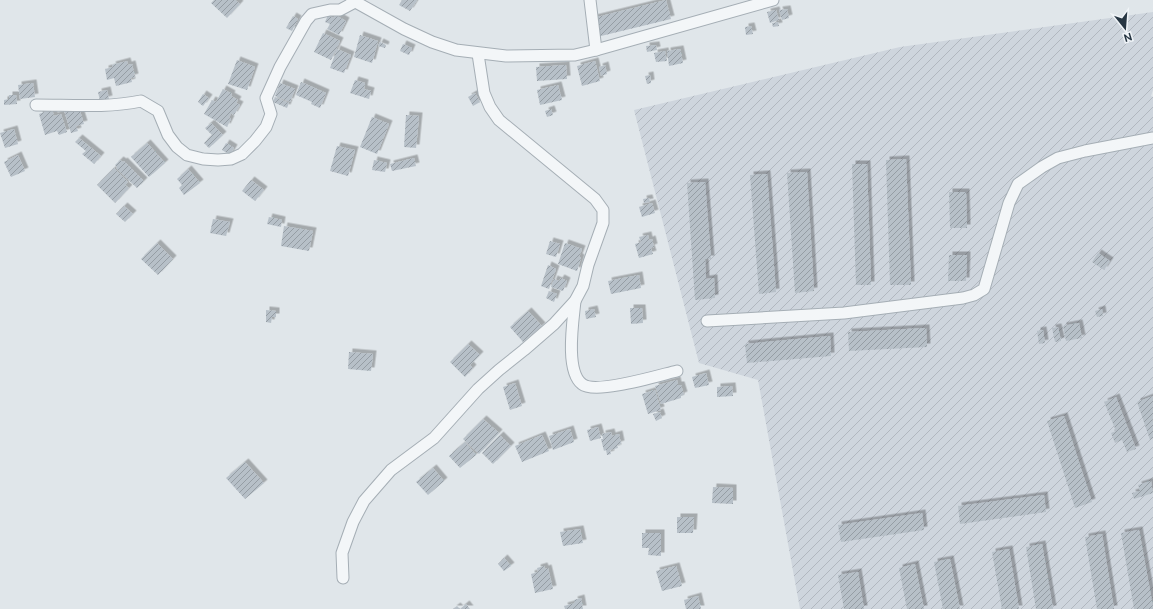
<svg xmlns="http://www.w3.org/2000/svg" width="1153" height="609" viewBox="0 0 1153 609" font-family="Ubuntu,sans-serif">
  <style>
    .industrial { fill: url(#industrial-furrows) }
    .building { fill: url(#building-hatch); filter: url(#shadow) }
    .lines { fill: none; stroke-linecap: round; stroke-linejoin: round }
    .minor-casing { stroke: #a5aeb5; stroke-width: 13 }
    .minor { stroke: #f3f6f8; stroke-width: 11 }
  </style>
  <defs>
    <pattern id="industrial-furrows" width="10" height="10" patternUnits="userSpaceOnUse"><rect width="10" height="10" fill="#ced5dd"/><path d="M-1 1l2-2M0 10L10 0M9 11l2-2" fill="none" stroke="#b1b7bf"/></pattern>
    <pattern id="building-hatch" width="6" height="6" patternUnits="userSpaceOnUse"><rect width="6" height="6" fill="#b7c0c8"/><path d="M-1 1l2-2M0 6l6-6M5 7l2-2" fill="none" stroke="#959da4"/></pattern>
    <filter id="shadow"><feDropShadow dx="3.5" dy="-3.5" stdDeviation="0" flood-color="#0004"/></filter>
  </defs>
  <rect width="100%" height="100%" fill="#e0e6ea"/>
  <path class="industrial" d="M1153,12v78l-2,6 2,1v512h-353l-42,-229 -59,-17 -65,-253 266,-63z"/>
  <g class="building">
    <path d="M214,0h21l5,4 -13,14 -16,-15z"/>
    <path d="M402,0h15l-7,11 -11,-6z"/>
    <path d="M666,0l5,19 -74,18 -4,-19z"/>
    <path d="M787,9l2,9 -7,2 -3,-10z"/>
    <path d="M776,10l3,10 -9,3 -3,-11z"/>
    <path d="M328,15l6,3 1,-3 11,6 -7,14 -12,-6 3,-5 -5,-2z"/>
    <path d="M293,16l5,3 -6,12 -6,-3z"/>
    <path d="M778,22l1,4 -6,1 -1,-4z"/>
    <path d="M751,26l2,8 -7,1 -1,-8z"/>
    <path d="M323,33l17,8 -9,19 -17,-8z"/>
    <path d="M360,35l18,6 -6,22 -18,-6z"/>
    <path d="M380,42l6,3 -1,3 -7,-2z"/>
    <path d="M403,44l9,4 -3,7 -9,-4z"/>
    <path d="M656,45l1,5 -10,2 -1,-6z"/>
    <path d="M337,49l14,6 -7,18 -14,-5z"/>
    <path d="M680,49l3,14 -14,3 -2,-15z"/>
    <path d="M665,51l2,10 -11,1 -2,-9z"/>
    <path d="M237,60l18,7 -8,23 -19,-6z"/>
    <path d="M127,61l1,4 4,-1 3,13 -4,1 1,4 -16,4 -2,-8 -7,2 -2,-11 8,-2 -1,-2z"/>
    <path d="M595,61l5,20 -18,5 -5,-20z"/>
    <path d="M566,65l1,14 -30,2 -1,-14z"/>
    <path d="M605,65l2,9 -6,2 -2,-9z"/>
    <path d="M650,75l1,8 -4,1 -2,-8z"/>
    <path d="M355,80l10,3 -1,6 7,2 -2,8 -19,-6z"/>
    <path d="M301,82l25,11 -6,15 -9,-4 1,-2 -16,-7z"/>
    <path d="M33,83l2,14 -15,2 -2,-14z"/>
    <path d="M280,83l15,6 -5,13 -15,-6z"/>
    <path d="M558,85l4,15 -22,5 -3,-15z"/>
    <path d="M223,89l9,5 -1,2 7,4 -2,3 4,2 -6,10 -3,-2 -2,5 2,1 -4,8 -23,-13 8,-14 4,2z"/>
    <path d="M107,90l2,9 -9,2 -2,-9z"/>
    <path d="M475,93l5,9 -7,4 -5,-9z"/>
    <path d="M203,94l6,4 -6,8 -5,-4z"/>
    <path d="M9,95h7l1,9 -13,1v-5l5,-1z"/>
    <path d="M275,97l14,6 -2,5 -14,-6z"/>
    <path d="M79,108l5,16 -8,2 2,5 -7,2 -7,-23z"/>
    <path d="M52,109l2,7 7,-2 6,18 -8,3 -2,-4 -12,4 -6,-21z"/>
    <path d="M551,109l2,6 -6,2 -2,-6z"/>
    <path d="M406,115l13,1 -3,32 -12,-1z"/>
    <path d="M372,117l17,7 -12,30 -17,-7z"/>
    <path d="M211,123l12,12 -14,13 -5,-5 8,-8 -7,-7z"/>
    <path d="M14,129l4,15 -13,4 -5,-15z"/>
    <path d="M79,138l22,18 -7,8 -12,-10 4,-3 -11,-9z"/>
    <path d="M147,143l18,20 -16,14 -18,-20z"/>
    <path d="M226,143l8,5 -4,7 -8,-5z"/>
    <path d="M337,146l18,4 -7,26 -18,-5z"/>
    <path d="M18,155l7,16 -14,6 -7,-15z"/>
    <path d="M414,158l2,8 -24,5 -2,-7z"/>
    <path d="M906,159l5,126h-21l-4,-125z"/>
    <path d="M120,160l3,2 1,-1 20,20 -7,7 -21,-20 1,-1 -2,-2z"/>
    <path d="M374,160l13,3 -2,9 -13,-2z"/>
    <path d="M852,164h15l4,121h-15z"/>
    <path d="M114,168l14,14 -3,3 4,3 -14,15 -18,-18z"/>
    <path d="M188,169l12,14 -16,12 -5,-7 3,-3 -5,-6z"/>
    <path d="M807,172l7,119 -19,2 -8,-120z"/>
    <path d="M767,174l9,118 -17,2 -9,-119z"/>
    <path d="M251,180l13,10 -9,11 -13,-10z"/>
    <path d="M705,182l6,77h-6l1,20 8,-1 1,20 -20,2 -8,-117z"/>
    <path d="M949,192h17l1,36h-17z"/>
    <path d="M649,198l1,4 -6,1 -1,-4z"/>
    <path d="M652,203l3,10 -13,4 -3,-10z"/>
    <path d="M124,206l9,8 -8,8 -9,-8z"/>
    <path d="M269,217l13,3 -1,7 -14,-3z"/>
    <path d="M213,219l17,3 -4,14 -16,-3z"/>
    <path d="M284,226l29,5 -4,20 -28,-5z"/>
    <path d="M648,235l1,5 3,-1 2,8 -3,1 2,6 -14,4 -4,-14 6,-2 -2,-5z"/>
    <path d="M550,241l10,3 -4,13 -10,-3z"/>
    <path d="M157,243l16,16 -15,16 -17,-16z"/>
    <path d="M565,243l17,6 -3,8 2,1 -4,13 -19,-7z"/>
    <path d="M1098,253l12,8 -6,9 -12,-8z"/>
    <path d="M949,255h18l-1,26h-18z"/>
    <path d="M548,265l8,4 -7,20 -8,-3z"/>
    <path d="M639,275l2,13 -30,6 -3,-13z"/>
    <path d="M561,278l6,3 -4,10 -12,-4 3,-8 5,2z"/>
    <path d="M549,291l8,3 -3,8 -8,-4z"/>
    <path d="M630,308h12l1,15 -12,1z"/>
    <path d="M594,309l2,8 -10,2 -1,-8z"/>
    <path d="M1102,309l1,7 -6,1 -2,-6z"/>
    <path d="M266,310l10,1v6h-4l-1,6 -5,-1z"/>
    <path d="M528,311l14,15 -19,16 -13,-15z"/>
    <path d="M1079,323l3,15 -16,3 -3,-15z"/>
    <path d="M1058,327l3,14 -6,1 -3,-14z"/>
    <path d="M926,328l1,19 -78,4 -1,-19z"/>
    <path d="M1043,330l2,13 -6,1 -2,-13z"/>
    <path d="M830,336l1,20 -84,7 -2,-19z"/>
    <path d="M468,344l12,11 -10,10 3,3 -8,9 -15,-15z"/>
    <path d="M349,352l24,2 -2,17 -23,-2z"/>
    <path d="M706,373l3,12 -14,3 -3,-11z"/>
    <path d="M677,380l1,5h3l3,10 -3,1v2l-20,6 -6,-18z"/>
    <path d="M515,383l7,23 -12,4 -7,-23z"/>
    <path d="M732,386l1,10 -16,1v-10z"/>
    <path d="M655,390l6,20 -13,4 -6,-20z"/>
    <path d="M1153,396v23h-1l1,4v15l-3,2 -13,-38z"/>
    <path d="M1116,397l20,52 -9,3 -5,-12 -7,3 -4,-10 5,-2 -12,-29z"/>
    <path d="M660,412l2,6 -6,3 -3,-7z"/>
    <path d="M1064,416l28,86 -17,6 -28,-87z"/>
    <path d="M483,419l16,14 -20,21 -16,-15z"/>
    <path d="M598,427l3,11 -11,3 -3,-11z"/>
    <path d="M570,429l4,13 -21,8 -4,-14z"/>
    <path d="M611,432l1,4 7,-2 2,10 -4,1 1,3 -8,2 1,4 -4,1 -1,-5 -2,1 -3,-12h2l-1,-5z"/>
    <path d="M500,435l11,11 -18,18 -11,-11z"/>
    <path d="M542,435l7,16 -27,11 -7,-16z"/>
    <path d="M465,442l11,13 -16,13 -11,-12z"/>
    <path d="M245,462l19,21 -19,16 -19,-21z"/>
    <path d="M433,468l11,13 -16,14 -12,-13z"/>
    <path d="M1151,481l2,12 -19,6 -2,-6 8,-2 -2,-6z"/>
    <path d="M713,487l20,1v16l-21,-1z"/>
    <path d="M1044,495l2,17 -86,12 -2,-18z"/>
    <path d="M922,513l2,17 -83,12 -3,-17z"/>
    <path d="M677,517h17l-1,16h-16z"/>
    <path d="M580,529l3,14 -20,3 -3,-14z"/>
    <path d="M1139,530l14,77v2h-19l-13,-76z"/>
    <path d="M642,533h19v23l-13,-1 1,-7h-7z"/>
    <path d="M1102,534l12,75h-17l-12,-72z"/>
    <path d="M1042,544l11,65h-17l-10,-62z"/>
    <path d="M1009,549l10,60h-17l-10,-57z"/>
    <path d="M504,558l7,8 -7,5 -6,-7z"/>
    <path d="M950,559l10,50h-17l-9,-47z"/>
    <path d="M915,564l9,45h-17l-8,-41z"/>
    <path d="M544,566l1,3 3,-1 5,21 -18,4 -4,-19 7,-2 -1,-4z"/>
    <path d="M676,566l6,20 -20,5 -6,-20z"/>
    <path d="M858,572l6,37h-20l-6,-34z"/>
    <path d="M698,596l3,13h-15l-2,-9z"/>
    <path d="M581,598l2,11h-18l-1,-3 11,-3 -1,-3z"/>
    <path d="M466,604l4,5h-17l4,-3 3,3z"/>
  </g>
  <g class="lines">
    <defs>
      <g id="minor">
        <path d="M352,0l52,29 28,13 24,8 50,6 69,-1 21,-5 177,-50"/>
        <path d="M590,0l6,50"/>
        <path d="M36,105c35,0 71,3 105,-4l17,10 10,24 9,12 10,8 16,4 15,1 13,-1 11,-5 13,-13 11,-14 5,-13 -5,-16 14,-31 26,-46 6,-7 18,-4h10l15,-8"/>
        <path d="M575,301c-2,20 -10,70 7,83 13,11 78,-9 95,-13"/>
        <path d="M707,321l137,-8 119,-15 11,-3 10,-6 25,-86 9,-19 24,-17 16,-9 27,-7 68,-13"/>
        <path d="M343,578l-1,-25 11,-31 11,-21 27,-31 43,-32 44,-49 21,-19 25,-20 30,-26 21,-23 8,-15 5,-21 15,-42v-13l-8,-11 -96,-79 -9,-13 -6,-14 -6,-39"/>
      </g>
    </defs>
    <use href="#minor" class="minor-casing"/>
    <use href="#minor" class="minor"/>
  </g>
  <g transform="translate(1125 28) rotate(163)" stroke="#f0f4f8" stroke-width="3" paint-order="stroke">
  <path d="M0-3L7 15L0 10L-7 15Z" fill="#273643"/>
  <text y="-6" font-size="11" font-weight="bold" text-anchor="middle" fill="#273643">N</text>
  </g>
</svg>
